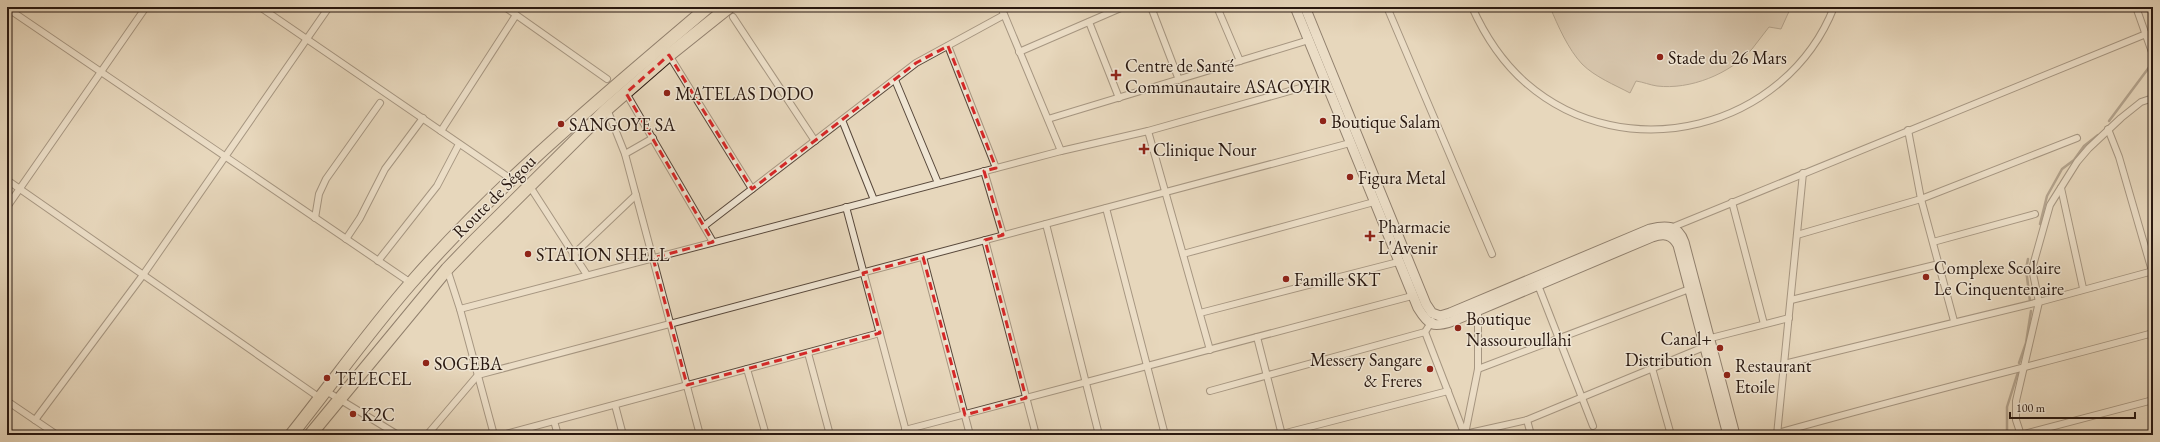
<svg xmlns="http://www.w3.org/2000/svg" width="2160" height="442" viewBox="0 0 2160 442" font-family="'EB Garamond',serif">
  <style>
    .green { fill: #c7b79f; stroke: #786858 }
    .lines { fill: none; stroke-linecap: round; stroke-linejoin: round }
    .stream { stroke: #746454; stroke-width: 2.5 }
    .street-casing { stroke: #58483b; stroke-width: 8 }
    .secondary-casing { stroke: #291810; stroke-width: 11 }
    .highway-casing { stroke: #291810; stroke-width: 14 }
    .street { stroke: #efe5d3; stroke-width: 6 }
    .secondary { stroke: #efe5d3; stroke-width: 9 }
    .highway { stroke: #e7d7bc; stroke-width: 12 }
    .marked { fill: none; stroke: #d62828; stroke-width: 3; stroke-dasharray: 8 5; stroke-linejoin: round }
    .poi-dot { fill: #8f2418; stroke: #efe5d3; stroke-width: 1.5 }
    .labels { text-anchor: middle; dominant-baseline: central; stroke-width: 3; stroke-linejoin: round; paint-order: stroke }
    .poi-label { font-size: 18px; fill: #291810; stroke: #efe5d3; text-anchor: start }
    .street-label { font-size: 18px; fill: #291810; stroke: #efe5d3 }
  </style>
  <rect width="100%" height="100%" fill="#e7d7bc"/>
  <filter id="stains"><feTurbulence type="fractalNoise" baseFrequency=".005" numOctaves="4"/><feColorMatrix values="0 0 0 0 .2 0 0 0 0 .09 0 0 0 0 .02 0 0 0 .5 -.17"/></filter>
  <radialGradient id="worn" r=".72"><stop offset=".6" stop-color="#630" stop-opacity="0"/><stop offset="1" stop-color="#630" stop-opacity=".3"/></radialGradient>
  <path class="green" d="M1550,7h241l-10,22 -12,-2c-6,7 -11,15 -17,22 -22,25 -62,41 -95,37 -7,-1 -14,-4 -21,-5l-6,12c-15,-8 -35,-16 -48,-29 -14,-15 -24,-38 -32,-57z"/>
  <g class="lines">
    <g class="stream">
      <path d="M2109,121l44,-59"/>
      <path d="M2040,224l7,-28 15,-27 12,-9 10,-14 14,-11"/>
      <path d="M2028,259l-2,10 4,32"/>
      <path d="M2019,363l7,-20 5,-32"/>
      <path d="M2007,435v-28l11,-35"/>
    </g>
    <defs>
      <g id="street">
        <path d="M260,7l251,172"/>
        <path d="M505,7l102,72"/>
        <path d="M1001,7l60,144"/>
        <path d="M1151,7l28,73"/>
        <path d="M1217,7l23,54"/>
        <path d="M1387,7l105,247"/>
        <path d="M1472,7c13,29 30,55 54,76 100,87 260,46 308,-76"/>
        <path d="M2136,7l17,48"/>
        <path d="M7,8l404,275"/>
        <path d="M733,17l82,124"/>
        <path d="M1089,22l30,76"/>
        <path d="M948,46l48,122"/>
        <path d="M1019,52l104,-45"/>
        <path d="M669,55l83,134"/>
        <path d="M895,80l43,103"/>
        <path d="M626,93l87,149"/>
        <path d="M607,109l18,45"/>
        <path d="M1048,119l261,-79"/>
        <path d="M842,120l32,80"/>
        <path d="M2108,129l11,28 33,114"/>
        <path d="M1908,130l13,69 33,122"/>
        <path d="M441,131l75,-116"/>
        <path d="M1148,131l62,219"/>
        <path d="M653,138l-28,16 75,281"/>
        <path d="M984,171l19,64"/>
        <path d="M7,180l313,218"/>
        <path d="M529,185l58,90"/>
        <path d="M2061,188l22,100"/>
        <path d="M1732,202l32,122"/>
        <path d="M7,207l139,-200"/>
        <path d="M846,207l61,228"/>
        <path d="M1106,208l59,227"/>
        <path d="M315,218l4,-24 7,-15 54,-76"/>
        <path d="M1046,224l53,211"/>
        <path d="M704,226l212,-163 88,-48"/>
        <path d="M1671,230l2,-3 473,-193"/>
        <path d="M1797,235l124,-36 156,-61"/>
        <path d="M346,239l14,-21 25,-49 38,-51"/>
        <path d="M985,240l51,195"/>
        <path d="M1933,242l102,-28"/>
        <path d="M1183,254l191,-52"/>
        <path d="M573,255l63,-60"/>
        <path d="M923,257l47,178"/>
        <path d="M378,261l59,-75 22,-42"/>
        <path d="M447,269l13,40 34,126"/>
        <path d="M1538,285l55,141"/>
        <path d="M1791,300l148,-36"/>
        <path d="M460,309l601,-158 87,-20 177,-50"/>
        <path d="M1200,313l198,-51"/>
        <path d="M1425,332l39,101"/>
        <path d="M1257,337l25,98"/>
        <path d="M1707,339l82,-21"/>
        <path d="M808,353l22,82"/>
        <path d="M1784,364l255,-62 114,-31"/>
        <path d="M1652,368l19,67"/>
        <path d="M747,369l19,66"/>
        <path d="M1478,369l214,-81"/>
        <path d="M326,391l72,44"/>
        <path d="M1210,391l215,-59 7,-11"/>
        <path d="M7,401l50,34"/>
        <path d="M615,405l8,30"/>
        <path d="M35,420l108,-145 186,-268"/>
        <path d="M1527,420l4,15"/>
        <path d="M554,421l4,14"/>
        <path d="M905,430l507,-134"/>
        <path d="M1778,433c124,-35 250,-66 375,-100"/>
        <path d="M1282,434l166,-43"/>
        <path d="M1465,434l62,-14 177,-73"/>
        <path d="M1465,434l13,-65v-58"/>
        <path d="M427,435l51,-60 872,-232"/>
        <path d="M502,435l378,-102"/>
        <path d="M1777,435l26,-262"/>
        <path d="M2020,435l133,-35"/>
        <path d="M2021,435l-5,-15v-19l23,-99 -7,-33 18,-64 27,-43 12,-14 32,-30 20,-16 12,-4"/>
      </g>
      <g id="secondary">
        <path d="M1295,7l123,301c11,18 15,20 35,13l199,-84c12,-4 20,-3 26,8l50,190"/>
        <path d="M1305,7l121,297 6,9 8,3 10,-3 200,-84c16,-4 28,-4 34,13l51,193"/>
      </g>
      <g id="highway">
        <path d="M291,435c40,-50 78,-104 120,-152 89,-102 194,-188 297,-276"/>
        <path d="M310,435l137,-166 28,-29 132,-131 62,-54 60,-48"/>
      </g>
    </defs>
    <use href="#street" class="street-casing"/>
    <use href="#secondary" class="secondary-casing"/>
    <use href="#highway" class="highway-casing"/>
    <use href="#street" class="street"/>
    <use href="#secondary" class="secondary"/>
    <use href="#highway" class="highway"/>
  </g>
  <path d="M0 0H2160V442H0ZM948,46l48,122 -12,3 19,64 -18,5 41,158 -61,17 -42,-158 -60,16 17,60 -193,52 -34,-127 60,-16 -87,-149 43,-38 83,134 164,-126z" fill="#e7d7bc" fill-opacity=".55" fill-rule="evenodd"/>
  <path class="marked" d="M948,46l48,122 -12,3 19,64 -18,5 41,158 -61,17 -42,-158 -60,16 17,60 -193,52 -34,-127 60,-16 -87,-149 43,-38 83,134 164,-126z"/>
  <g class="poi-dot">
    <circle cx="1660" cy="57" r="4"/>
    <path d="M1114 69h4v4h4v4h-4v4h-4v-4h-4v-4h4z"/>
    <circle cx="667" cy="93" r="4"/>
    <circle cx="1323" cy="121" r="4"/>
    <circle cx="561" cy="124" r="4"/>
    <path d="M1142 143h4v4h4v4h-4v4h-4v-4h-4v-4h4z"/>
    <circle cx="1350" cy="177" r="4"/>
    <path d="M1368 230h4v4h4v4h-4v4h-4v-4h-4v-4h4z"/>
    <circle cx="528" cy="254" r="4"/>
    <circle cx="1926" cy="277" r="4"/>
    <circle cx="1286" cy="279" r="4"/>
    <circle cx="1458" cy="328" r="4"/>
    <circle cx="1720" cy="348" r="4"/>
    <circle cx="426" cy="363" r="4"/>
    <circle cx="1430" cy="369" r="4"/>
    <circle cx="1727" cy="375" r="4"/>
    <circle cx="327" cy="378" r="4"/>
    <circle cx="353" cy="414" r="4"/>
  </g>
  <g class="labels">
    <g class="poi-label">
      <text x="1668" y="57">Stade du 26 Mars</text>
      <text x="1125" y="65">Centre de Santé<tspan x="1125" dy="21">Communautaire ASACOYIR</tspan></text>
      <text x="675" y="93">MATELAS DODO</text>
      <text x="1331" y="121">Boutique Salam</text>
      <text x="569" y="124">SANGOYE SA</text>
      <text x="1153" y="149">Clinique Nour</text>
      <text x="1358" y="177">Figura Metal</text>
      <text x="1378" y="226">Pharmacie<tspan x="1378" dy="21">L'Avenir</tspan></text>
      <text x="536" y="254">STATION SHELL</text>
      <text x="1934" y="267">Complexe Scolaire<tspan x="1934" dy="21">Le Cinquentenaire</tspan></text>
      <text x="1294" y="279">Famille SKT</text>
      <text x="1466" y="318">Boutique<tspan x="1466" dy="21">Nassouroullahi</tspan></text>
      <text x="1712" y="338" text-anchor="end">Canal+<tspan x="1712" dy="21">Distribution</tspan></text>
      <text x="1422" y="359" text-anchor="end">Messery Sangare<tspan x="1422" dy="21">&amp; Freres</tspan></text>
      <text x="434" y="363">SOGEBA</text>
      <text x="1735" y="365">Restaurant<tspan x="1735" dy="21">Etoile</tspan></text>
      <text x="335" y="378">TELECEL</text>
      <text x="361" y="414">K2C</text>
    </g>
    <g class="street-label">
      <text transform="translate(494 196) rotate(-45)">Route de Ségou</text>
    </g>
  </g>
  <rect width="2160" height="442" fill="none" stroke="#e7d7bc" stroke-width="24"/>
  <rect x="8" y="8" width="2144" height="426" fill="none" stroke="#291810" stroke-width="2"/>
  <rect x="12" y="12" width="2136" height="418" fill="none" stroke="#291810"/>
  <path d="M2010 412v6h125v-6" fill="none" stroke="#291810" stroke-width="2"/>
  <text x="2016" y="412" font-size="12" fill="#291810" stroke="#efe5d3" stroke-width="3" paint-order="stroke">100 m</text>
  <rect width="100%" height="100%" filter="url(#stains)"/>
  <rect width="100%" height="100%" fill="url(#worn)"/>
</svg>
